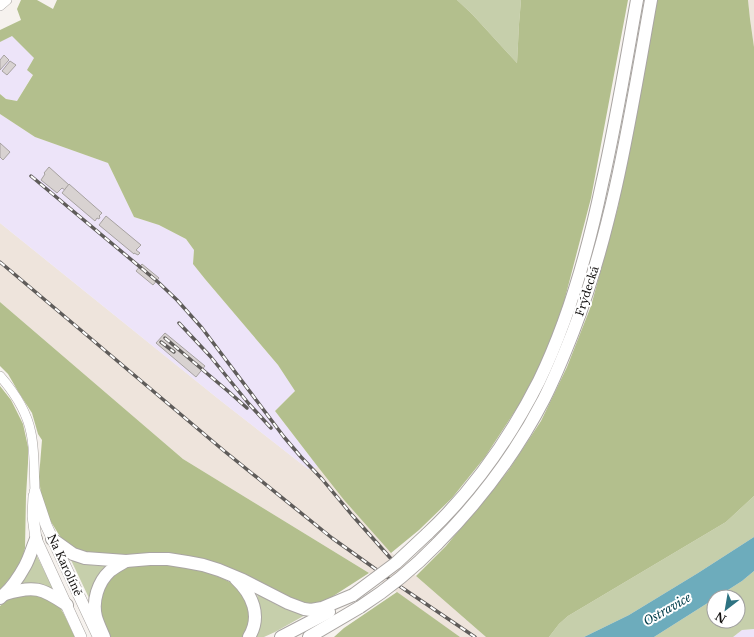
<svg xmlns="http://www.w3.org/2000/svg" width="754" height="637" viewBox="0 0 754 637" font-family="'Libre Baskerville',serif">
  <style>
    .built { fill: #eee4dc }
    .industrial { fill: #ede4f9 }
    .green { fill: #c6cfab }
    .forest { fill: #b3bf8d }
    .water { fill: #6dacbc }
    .building { fill: #d8d2d1; stroke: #a7a2a1 }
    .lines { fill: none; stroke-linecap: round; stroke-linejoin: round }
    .minor-casing { stroke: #a9a5a2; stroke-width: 10 }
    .tertiary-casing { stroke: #a9a5a2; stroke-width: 12 }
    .secondary-casing { stroke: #a9a5a2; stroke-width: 14 }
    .minor { stroke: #fff; stroke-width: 9 }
    .tertiary { stroke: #fff; stroke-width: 11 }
    .secondary { stroke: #fff; stroke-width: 12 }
    .rail-casing { stroke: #5f5c5a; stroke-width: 3.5 }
    .rail { stroke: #fff; stroke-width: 2; stroke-dasharray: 6; stroke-linecap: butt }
    .secondary-bridge-casing { stroke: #a9a5a2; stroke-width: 14; stroke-linecap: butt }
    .secondary-bridge { stroke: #fff; stroke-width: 12 }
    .labels { text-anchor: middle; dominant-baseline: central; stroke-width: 4; stroke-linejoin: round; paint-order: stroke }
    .street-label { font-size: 11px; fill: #110f0e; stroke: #fff }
    .water-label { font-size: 12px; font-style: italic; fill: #003c49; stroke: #fff }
  </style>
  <rect width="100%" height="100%" fill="#f6f2ee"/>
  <g class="built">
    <path d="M748,0h6v47l-4,-28z"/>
    <path d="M0,223l221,178 87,68 10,-2 26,33 48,53 24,23 70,61h-26l-91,-64 -186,-114 -183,-157z"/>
  </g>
  <g class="industrial">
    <path d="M12,35l23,23 -2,16 -16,27 -11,-2 -6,-5v-52z"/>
    <path d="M0,114l35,23 73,26 26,54 25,8 27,14 8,11 -1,14 12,15 73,86 17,26 -20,20 43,56 -10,2 -87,-68 -221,-178z"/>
    <path d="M754,629v8h-21l9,-7z"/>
  </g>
  <g class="green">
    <path d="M457,0h64l-2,24 -2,39 -45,-49z"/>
    <path d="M754,496v41l-56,36 -69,42 -45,22h-35l10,-13 9,-8 158,-94z"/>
    <path d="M36,554l17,35 -13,-4 -20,-1z"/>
    <path d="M71,560l19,5 17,1 -14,20 -4,12z"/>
    <path d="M754,571v58l-12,1 -9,7h-79l60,-38v22h24v-24h-21l25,-16z"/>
    <path d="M257,594l20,11 8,3 22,6 -32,18 -11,5h-8c8,-16 4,-27 1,-43z"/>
  </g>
  <g class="forest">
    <path d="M21,0h16l16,9 4,-9h400l15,14 45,49 2,-39 2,-24h107l-37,198 -27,104 -19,54 -26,49 -34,52 -33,41 -33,32 -28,23 -47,-53 -26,-33 -43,-56 20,-20 -17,-26 -73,-86 -12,-15 1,-14 -8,-11 -27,-14 -25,-8 -26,-54 -73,-26 -35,-23v-20l6,5 11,2 16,-26 -6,-5 7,-12 -22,-22 -12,6v-12l21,-10 -4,-11z"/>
    <path d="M656,0h92l2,19 4,28v449l-28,26 -158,94 -9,8 -10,13h-63l-70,-61 30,-30 62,-75 33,-50 26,-54 24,-61 27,-99z"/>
    <path d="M0,302l183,157 186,114 -45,29 -16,2 -15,-3 -71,-35 -111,-10 -21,-1 -16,-6 -13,-11 -13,-21 -7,-22 -2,-18 3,-37 -4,-6 -6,-21 -13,-20 -11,-19 -8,-8z"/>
    <path d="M0,386l11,14 12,24 5,23v16l-2,33 -1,52 -4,16 -21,26z"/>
    <path d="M149,565h18l20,2 19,5 18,7 11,6 8,8 8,24 -6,20h-137l-9,-21 1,-20 12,-21 8,-5 12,-4z"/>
    <path d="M397,592l63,45h-126l10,-9z"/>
    <path d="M23,594c13,1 28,3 37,14 5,6 11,22 15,29h-75v-31l11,-9z"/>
  </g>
  <path class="water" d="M754,537v34l-12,10 -25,16h-3v2l-60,38h-70l45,-22 69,-42z"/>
  <g class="building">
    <path d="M4,55l5,5 -9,10v-10z"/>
    <path d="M10,61l6,4 -9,10 -5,-4z"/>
    <path d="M0,143l10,9 -7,8 -3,-3z"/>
    <path d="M49,167l20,18 -4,5 -3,-2 -5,5 -16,-13 4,-6 -1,-1z"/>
    <path d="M69,184l33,29 -3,3 1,1 -1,2 -2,-1 -2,3 -33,-28z"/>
    <path d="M106,216l35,29 -5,5 4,3 -2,2 -4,-2v1l-35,-29z"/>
    <path d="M142,264l17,14 -6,7 -17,-14z"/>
    <path d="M165,333l40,33 -9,11 -40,-34z"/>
  </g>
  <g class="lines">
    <defs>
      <g id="minor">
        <path d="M0,6l7,-6"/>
        <path d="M0,376c14,16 27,36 31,57 4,19 3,39 4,59"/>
      </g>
      <g id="tertiary">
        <path d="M35,492l11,33 51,109"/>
        <path d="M34,496l-1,20 3,23 45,98"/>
      </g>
      <g id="secondary">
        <path d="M427,534c46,-43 83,-96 112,-153 30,-62 49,-130 63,-197 14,-61 24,-123 35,-184"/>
        <path d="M52,539l21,15 12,4 41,3 24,-2h18l19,3 16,3 16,5 24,10 45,23 16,6 7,1 11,-2 31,-13"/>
        <path d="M437,544c43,-43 79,-91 107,-145 11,-22 20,-44 29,-67 41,-106 58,-220 78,-332"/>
        <path d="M236,579c16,15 26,37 13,58"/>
        <path d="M5,594c29,-9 37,-6 62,11"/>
        <path d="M0,598c10,-8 19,-21 25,-32 5,-9 7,-18 11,-27"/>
        <path d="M104,637c-3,-7 -6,-13 -8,-20 -4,-16 2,-35 14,-46 5,-4 11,-7 16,-10"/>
        <path d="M281,637l48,-25"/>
        <path d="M309,637l51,-30"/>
      </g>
    </defs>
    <use href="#minor" class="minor-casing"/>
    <use href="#tertiary" class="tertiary-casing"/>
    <use href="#secondary" class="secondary-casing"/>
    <use href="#minor" class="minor"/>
    <use href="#tertiary" class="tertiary"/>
    <use href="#secondary" class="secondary"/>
    <defs>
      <g id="rail">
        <path d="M31,176l127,106 19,18 25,28 82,109 17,20 21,22 30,36 41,46"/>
        <path d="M0,262l223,188 109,88 66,47 77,52"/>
        <path d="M179,323l31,33 39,48 22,24"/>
        <path d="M165,338l64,54 18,16"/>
        <path d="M161,342l13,10"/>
      </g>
    </defs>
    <use href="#rail" class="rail-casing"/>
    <use href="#rail" class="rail"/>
    <defs>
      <g id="secondary-bridge">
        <path d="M353,595l43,-32 31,-29"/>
        <path d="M360,607c28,-18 54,-39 77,-63"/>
      </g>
    </defs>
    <use href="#secondary-bridge" class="secondary-bridge-casing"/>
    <use href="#secondary-bridge" class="secondary-bridge"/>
  </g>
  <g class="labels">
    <g class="street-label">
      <text transform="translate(587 291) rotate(-72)">Frýdecká</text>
      <text transform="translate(65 565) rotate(65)">Na Karolíně</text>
    </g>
    <g class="water-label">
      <text transform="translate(667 609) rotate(-30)">Ostravice</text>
    </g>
  </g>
  <g transform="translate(726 609) rotate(211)"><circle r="19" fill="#ffffff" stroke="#a09f9f"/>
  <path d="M0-3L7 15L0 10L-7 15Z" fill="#2e7382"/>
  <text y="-6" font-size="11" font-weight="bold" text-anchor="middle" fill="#110f0e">N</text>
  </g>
</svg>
